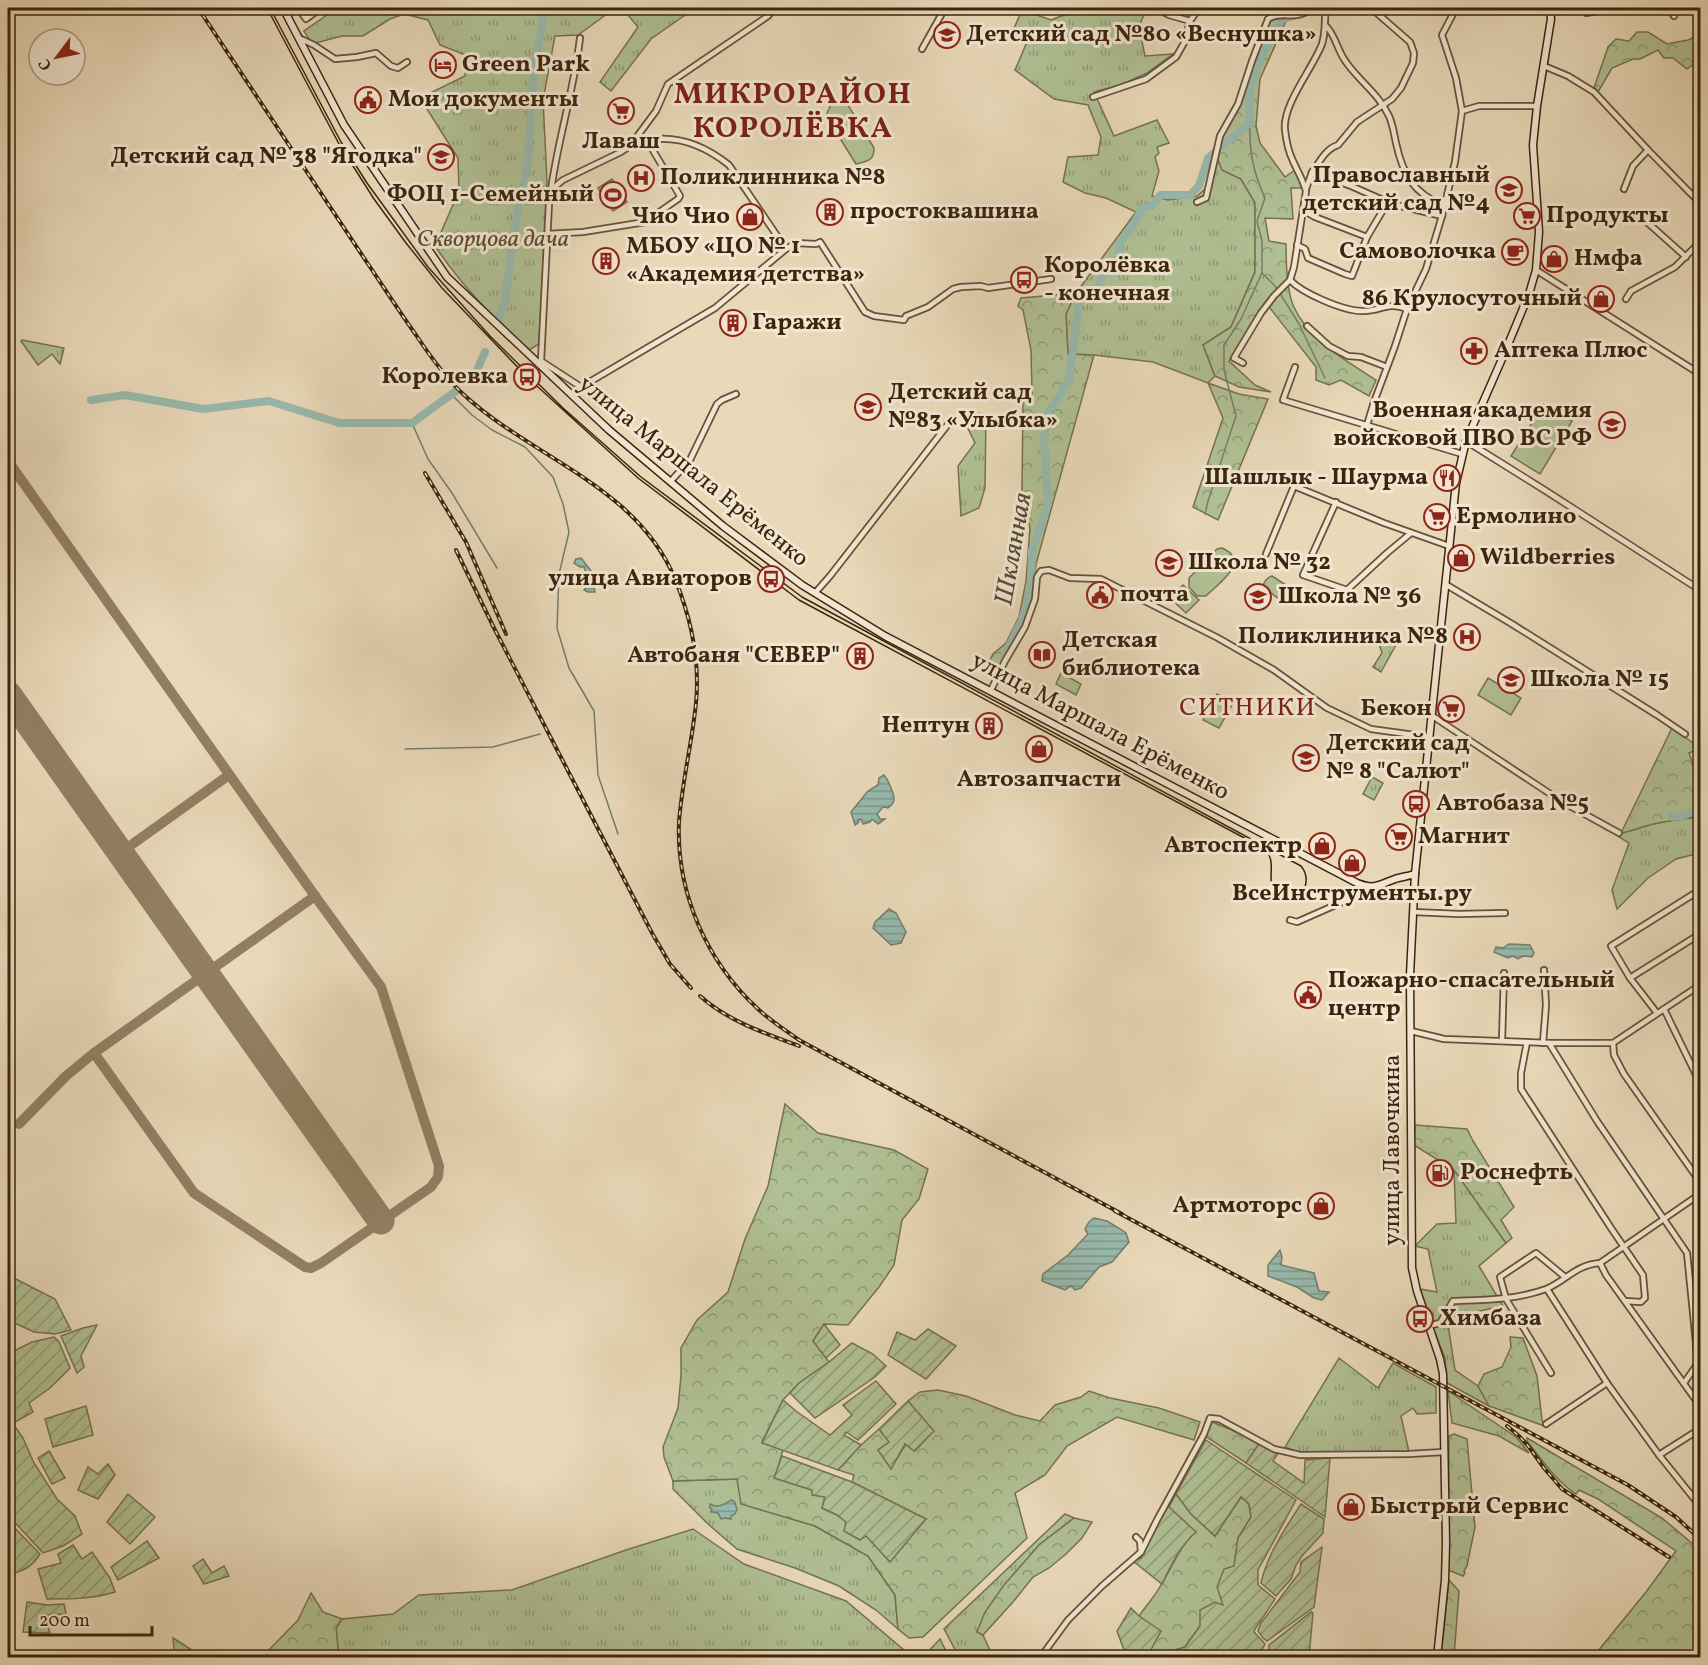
<svg xmlns="http://www.w3.org/2000/svg" width="1708" height="1665" viewBox="0 0 1708 1665" font-family="Vollkorn,serif">
  <style>
    .grass { fill: url(#grass-tufts); stroke: #767250; stroke-width: 1.5 }
    .forest { fill: url(#forest-crowns); stroke: #767250; stroke-width: 1.5 }
    .garden { fill: url(#garden-furrows); stroke: #767250; stroke-width: 1.5 }
    .pitch { fill: #b0c094; stroke: #767250; stroke-width: 1.5 }
    .water { fill: url(#water-rules); stroke: #737e6d; stroke-width: 1.5 }
    .lines { fill: none; stroke-linecap: round; stroke-linejoin: round }
    .stream { stroke: #737e6d; stroke-width: 1.5 }
    .river { stroke: #97baae; stroke-width: 8 }
    .taxiway { stroke: #927f62; stroke-width: 10 }
    .runway { stroke: #927f62; stroke-width: 27 }
    .minor-casing { stroke: #675237; stroke-width: 8 }
    .tertiary-casing { stroke: #675237; stroke-width: 8 }
    .secondary-casing { stroke: #3c250c; stroke-width: 9 }
    .primary-casing { stroke: #3c250c; stroke-width: 10 }
    .minor { stroke: #f1e6d2; stroke-width: 4.5 }
    .tertiary { stroke: #f1e6d2; stroke-width: 5 }
    .secondary { stroke: #f1e6d2; stroke-width: 6 }
    .primary { stroke: #e9d9b9; stroke-width: 7 }
    .tram { stroke: #3c250c; stroke-width: 1.5 }
    .rail-casing { stroke: #3c250c; stroke-width: 4 }
    .rail { stroke: #f1e6d2; stroke-width: 1.5; stroke-dasharray: 4.5; stroke-linecap: butt }
    .labels { text-anchor: middle; dominant-baseline: central; stroke-width: 6; stroke-linejoin: round; paint-order: stroke }
    .poi-label { font-size: 24px; font-weight: bold; fill: #3c250c; stroke: #f1e6d2; text-anchor: start }
    .park-label { font-size: 24px; font-style: italic; fill: #594c2e; stroke: #f1e6d2 }
    .street-label { font-size: 24px; fill: #3c250c; stroke: #f1e6d2 }
    .water-label { font-size: 26px; font-style: italic; fill: #534a34; stroke: #f1e6d2 }
    .neighbourhood-label { font-size: 26px; letter-spacing: 1.5px; fill: #7a1f14; stroke: #f1e6d2 }
    .district-label { font-size: 30px; font-weight: bold; letter-spacing: 1.5px; fill: #7a1f14; stroke: #f1e6d2 }
  </style>
  <defs>
    <pattern id="grass-tufts" width="24" height="20" patternUnits="userSpaceOnUse" patternTransform="scale(1.5)"><rect width="24" height="20" fill="#b0c094"/><path d="M3 7l-1-3M5 7V3M7 7l1-3M15 17l-1-3M17 17v-4M19 17l1-3" fill="none" stroke="#909c77"/></pattern>
    <pattern id="forest-crowns" width="20" height="18" patternUnits="userSpaceOnUse" patternTransform="scale(1.5)"><rect width="20" height="18" fill="#b0c094"/><path d="M2 6a3 3 0 1 1 6 0M12 15a3 3 0 1 1 6 0" fill="none" stroke="#909c77"/></pattern>
    <pattern id="garden-furrows" width="10" height="10" patternUnits="userSpaceOnUse" patternTransform="scale(1.5)"><rect width="10" height="10" fill="#b0c094"/><path d="M-1 1l2-2M0 10L10 0M9 11l2-2" fill="none" stroke="#909c77"/></pattern>
    <pattern id="water-rules" width="6" height="5" patternUnits="userSpaceOnUse" patternTransform="scale(1.5)"><rect width="6" height="5" fill="#97baae"/><path d="M0 2.5h6" fill="none" stroke="#7c978c"/></pattern>
  </defs>
  <rect width="100%" height="100%" fill="#e9d9b9"/>
  <filter id="stains"><feTurbulence type="fractalNoise" baseFrequency=".00333" numOctaves="4"/><feColorMatrix values="0 0 0 0 .2 0 0 0 0 .09 0 0 0 0 .02 0 0 0 .5 -.17"/></filter>
  <radialGradient id="worn" r=".72"><stop offset=".6" stop-color="#630" stop-opacity="0"/><stop offset="1" stop-color="#630" stop-opacity=".3"/></radialGradient>
  <g class="grass">
    <path d="M337,8l26,1 6,-1h246l-37,27 -23,1 -12,64 4,81 -8,163 -12,7c-33,-33 -66,-66 -92,-105l24,-55 -1,-33 -38,-60 45,-22 3,-20 -28,-11 -12,-25 -24,-6 -14,5 -27,17h-21l-30,8 -8,-13z"/>
    <path d="M622,8h73l-44,31 -40,52 -11,-9 38,-55z"/>
    <path d="M1146,9l-7,18 6,29 28,-2 -26,19 -24,11 -29,8 20,44 43,-16 12,23 -12,4 2,6 -4,4 4,14 -7,25 16,4 29,-4 11,-10 7,-34 7,18 19,9 14,24v69l-24,55 -28,18 12,31 -7,7 -55,-21 -59,-7 -26,-1 -2,-40 10,-21 60,-81 -30,-14 -21,-5 -22,-11 5,-25 30,-2 3,-18 -13,-32 -34,-6 -39,-29 12,-28 -15,-9 10,-23 29,10c29,-13 63,-10 95,-11z"/>
    <path d="M22,340l42,8 -4,16 -8,-10 -14,11 -17,-24z"/>
    <path d="M960,412l26,2 -1,74 -6,20 -18,8 -3,-50 17,-23z"/>
    <path d="M1386,635l11,8 -16,29 -8,-5 9,-14 -3,-9z"/>
    <path d="M1372,777l11,6 -9,17 -11,-6z"/>
    <path d="M1700,816v37l-24,6 -28,19 -31,31 -5,-19 17,-47 -10,-6 2,-4c13,-2 24,-8 37,-10 14,-3 28,-4 42,-7z"/>
    <path d="M1454,1170l52,73 -27,23 24,40 -56,12 8,52 23,16 11,20 -42,-23 -2,-25 -18,-45 -7,-24 17,3 -9,-43 -13,-3 22,-22 19,-1z"/>
    <path d="M1339,1358l39,30 15,-25 43,24v26l-19,1 -4,-6 -12,8 8,36h-111l-13,-5z"/>
    <path d="M1448,1391l68,46 13,16 -30,-17 -47,-13z"/>
    <path d="M737,1479l5,25 73,22 53,30 27,39 3,34 -22,-19 -37,-24 -44,-18 -58,-19 -29,-25 -35,-35v-8z"/>
    <path d="M1065,1514l9,4 -35,27 -34,40 -28,47 6,3 10,22h-34l-15,-28z"/>
    <path d="M693,1529l51,35 102,37 65,55 -1,2h-571l-3,-30 6,-9 51,-5 26,-19 93,-5 114,-40z"/>
    <path d="M940,1639l9,18h-26z"/>
  </g>
  <g class="forest">
    <path d="M1297,8h8v8l-19,5 -26,58 -4,47 4,17 25,34 10,-7 10,18h-14l2,31 -28,-1 4,23 17,3c0,17 1,46 7,61 15,35 52,55 83,75l-7,16 -28,-16 -12,5 -13,-5v-13l-50,-64 -37,58 26,24 16,7 -32,-5 -24,-11 -12,-31 28,-18 24,-55v-69l-14,-24 -19,-9 -7,-18 19,-41 40,-99 22,1z"/>
    <path d="M1637,32h11l19,12 21,-4 12,-5v24l-13,10 -14,-11h-9l-6,-8 -18,9h-7l-21,9 -14,24 -4,-4 14,-41 8,-8 13,2z"/>
    <path d="M1076,293l-10,21 2,40 26,1 -58,209 -4,38 -9,26 -29,46 -6,-10 5,-10 13,-11 13,-26 7,-36 4,-53 -8,-36 1,-90 9,-8 -1,-44 -8,-40 -5,-4 3,-8z"/>
    <path d="M1208,383l31,11 29,5 -50,121 -25,-13 30,-89z"/>
    <path d="M1672,728l21,15 3,7 -7,3 11,32v31c-14,3 -28,4 -42,7 -13,2 -24,8 -37,10z"/>
    <path d="M785,1104l33,29 76,17 34,19 -9,30 -17,21 -8,45 -15,22 -31,38 -24,-1 -11,17 16,21 -30,21 -16,17 -21,42 21,8 -8,28 37,12 13,7 -3,11 15,7 29,20 60,-16 -74,-37 2,-7 -16,-5 23,-25 18,-16 11,13 -12,8 13,18 15,-24 9,7 18,-20 -25,-30 12,-9 18,-2 28,6 49,19 25,6 15,-16 26,-8 8,-6 21,7 49,10 41,14 -6,18 -77,-23 -50,29 -22,29 -30,18 12,45 -104,99 -14,1 -11,-9 -3,-34 -27,-39 -53,-30 -74,-22 -4,-25 -64,2 -9,-24 -1,-10 15,-39 3,-32v-28l16,-28 31,-28 17,-53 23,-53z"/>
    <path d="M1415,1125l52,4 6,12 41,66 -13,13 11,18 -6,5 -52,-73 -40,-25z"/>
    <path d="M1510,1337l13,1 14,38 5,44 5,7 -58,-21 -11,-20 6,-12 18,-7 9,-20z"/>
    <path d="M1212,1422l20,8 27,14 -13,19 -41,-27z"/>
    <path d="M1454,1434l13,5 8,88 -8,39 -3,5 1,2 -2,3 -15,-6 1,-134z"/>
    <path d="M1527,1438l135,80 32,27 6,8v104h-107l53,-65 30,-41 -78,-52 -19,-9 -3,4c-20,-13 -34,-34 -49,-53z"/>
    <path d="M1176,1494l15,20 24,22 26,-39 8,7 2,13 -13,21 -4,29 -11,38 -23,21 -15,21 -19,6 -3,4h-16l2,-6 -10,-35c7,-10 16,-20 22,-31 12,-19 18,-38 34,-53l-26,-25z"/>
    <path d="M1074,1518l18,4 -10,16 -16,16 -17,14 -16,9 -20,25 -30,33 -6,-3 8,-20 19,-27 35,-40z"/>
    <path d="M1449,1580l10,11 -5,66h-13z"/>
    <path d="M311,1593l12,19 19,7 -6,9 3,29h-75v-2l34,-35z"/>
    <path d="M173,1638l30,19h-28z"/>
  </g>
  <g class="garden">
    <path d="M8,1275l47,24 16,31 -16,4 -21,-2 -26,-12z"/>
    <path d="M824,1324l16,21 -14,13 -13,-17z"/>
    <path d="M97,1325l-16,31 3,11 -7,6 -16,-37 22,-8z"/>
    <path d="M928,1329l28,17 -30,33 -38,-24 9,-23 18,8z"/>
    <path d="M54,1337l5,5 11,26 -20,20 -21,15 4,9 -25,14v-72l24,-12z"/>
    <path d="M852,1343l21,11 13,12 -11,11 -60,41 -25,-25 9,-10 30,-21z"/>
    <path d="M876,1381l20,23 -38,36 -12,-8 -2,3 17,10 -23,25 -76,-27 21,-43 13,11 34,24 22,-20 -9,-10z"/>
    <path d="M908,1401l26,30 -20,20 -9,-7 -14,25 -13,-19 11,-8 -10,-13z"/>
    <path d="M86,1406l7,29 -40,12 -8,-28z"/>
    <path d="M16,1428l7,10 11,25 23,36 18,17 7,18 -19,12 -20,7 -35,-38v-81z"/>
    <path d="M1206,1440l90,60 -38,70v15l17,14 -20,30 -1,3 11,12 -7,13h-95l3,-4 19,-6 15,-21v-16l15,-8 8,3 -6,-18 7,-18 10,-3 4,-28 13,-21 -2,-13 -8,-7 -26,39 -24,-22 -15,-20z"/>
    <path d="M1259,1444l19,9 -5,8 31,22 1,-23 25,-2 -5,59 -79,-54z"/>
    <path d="M49,1451l16,27 -13,6 -14,-26z"/>
    <path d="M782,1456l70,26 74,37 -36,43 -24,-26 -6,4 -16,-9 2,-9 -9,-7 -15,-7 3,-11 -13,-2v-5l-38,-12z"/>
    <path d="M108,1464l7,11 -17,24 -20,-9 10,-23 10,7z"/>
    <path d="M128,1494l27,23 -25,27 -23,-22z"/>
    <path d="M1301,1504l23,15 -1,14 -21,23 -6,9 -5,14 -15,17 -15,-13c6,-28 25,-56 40,-79z"/>
    <path d="M1169,1507l27,25c-16,14 -25,33 -34,52l-29,-23 8,-3 23,-49z"/>
    <path d="M8,1521l32,33c-7,11 -13,15 -25,19l-7,-10z"/>
    <path d="M147,1541l12,17 -41,22 -7,-13z"/>
    <path d="M73,1545l9,14 10,-7 18,26 5,14c-23,7 -44,7 -68,7l-9,-30 23,-6 -3,-9z"/>
    <path d="M1322,1547l-8,60 -47,34 -4,-3 -5,-7 3,-8 39,-51 1,-10z"/>
    <path d="M203,1559l9,14 12,-7 5,10 -25,8 -11,-18z"/>
    <path d="M27,1602l20,3 17,-1 2,10 -22,1 6,18 -27,-1z"/>
    <path d="M1131,1608l8,8 22,15 -14,26h-17l-6,-7 -7,-19z"/>
    <path d="M1311,1612l2,1 -4,44h-43l3,-2v-10z"/>
  </g>
  <g class="pitch">
    <path d="M838,101l10,4 26,43c0,14 -8,13 -18,16l-30,-48 5,-12z"/>
    <path d="M612,179l15,23 -14,9 -15,-23z"/>
    <path d="M1544,404l28,17 -32,53 -29,-18z"/>
    <path d="M1222,548c30,13 -3,35 -16,48h-9l-8,-9v-9l28,-29z"/>
    <path d="M1272,576l23,15v3l-6,8h-6l-20,-15c0,-5 5,-10 9,-11z"/>
    <path d="M1183,585l16,15 -13,13 -16,-15z"/>
    <path d="M1061,673l20,11 -5,11 -20,-11z"/>
    <path d="M1488,678l33,20 -10,17 -33,-20z"/>
    <path d="M1217,694l16,9 -14,25 -16,-8z"/>
  </g>
  <g class="water">
    <path d="M581,558l14,18 -2,5 2,11h-7l-4,-2 3,-4 -3,-11 2,-2 -2,-6h-4l-6,-4 2,-4z"/>
    <path d="M884,775c4,4 10,19 10,24 0,5 -3,6 -6,9l-5,-1 -6,7 3,5h5l-7,5 -6,-5 -2,3 -7,2 -2,-5 -3,1 1,2 -4,3 -4,-13 17,-21 10,-6 1,-7z"/>
    <path d="M889,909l7,4 10,19 -5,11 -10,2 -18,-17 2,-6z"/>
    <path d="M1509,944l21,1 4,8 -2,4 -9,-1 -5,3 -5,-3 -5,2 -14,-6 2,-5 7,1z"/>
    <path d="M1094,1218l13,3 15,9 4,3 3,9 -17,20 -13,5 -18,21 -6,2 -4,-4 -6,4 -23,-9 1,-7 25,-19 20,-21 -3,-5 4,-7z"/>
    <path d="M1280,1250l2,7 -1,8 33,8 5,18 10,1 -7,8 -8,-2 -17,-11 -29,-11v-11z"/>
    <path d="M732,1500l3,3 2,7 -2,4 -4,2v3l-6,-1 -4,1 -3,-6 -7,-1 1,-3 -2,-1v-4c8,5 14,0 22,-4z"/>
  </g>
  <g class="lines">
    <g class="stream">
      <path d="M1262,273l14,14 23,37 26,54"/>
      <path d="M451,394l21,21 20,15 33,17 28,30 10,27 6,28 -10,42 -2,54 12,40 25,43 4,64 20,59"/>
      <path d="M412,423l16,36 24,34 45,75"/>
      <path d="M1205,514l3,-13 28,-85 -12,-46v-25l17,-26 21,-46v-32l-5,-20 8,-23c-12,-26 -16,-47 -15,-75"/>
      <path d="M405,749l88,-2 47,-13"/>
    </g>
    <g class="river">
      <path d="M498,321l7,-18 7,-61 16,-81 5,-80 11,-73"/>
      <path d="M474,377l11,-25"/>
      <path d="M91,400l34,-5 78,14 66,-8 70,22h73l44,-32"/>
      <path d="M1005,654l17,-34 9,-33 1,-36 16,-48 -4,-65 4,-25 21,-33 11,-82 16,-6 9,-23 10,-9 3,2 2,-19 12,-15 10,-20 11,-3 7,-10h30l9,-9 9,-28 42,-35c-6,-41 13,-70 32,-104l13,-4"/>
      <path d="M1672,817l11,-1 17,-8"/>
    </g>
    <g class="taxiway">
      <path d="M8,461l307,435 -221,157 -28,23 -47,48"/>
      <path d="M120,853l109,-78"/>
      <path d="M94,1053l100,140 111,74 6,1 10,-5 110,-76 7,-10 1,-11 -58,-179 -66,-91"/>
    </g>
    <path class="runway" d="M8,694l373,527"/>
    <defs>
      <g id="minor">
        <path d="M298,8l8,11 15,-11"/>
        <path d="M1156,8l13,7 21,6"/>
        <path d="M1268,8l5,7"/>
        <path d="M1371,8l39,34 4,11 -1,10 -12,25 -9,11 -35,23 -19,23c-13,4 -18,17 -26,27l39,14 41,18 50,12"/>
        <path d="M1580,8l6,5 27,-5"/>
        <path d="M1633,8l10,1 10,-1"/>
        <path d="M1668,8l6,8"/>
        <path d="M1326,26c10,10 11,24 20,36 13,19 33,32 43,54 4,9 5,18 7,27 7,32 17,50 48,63"/>
        <path d="M299,38l15,7 21,14 22,-2 19,-4 15,13 7,2 9,-6"/>
        <path d="M922,49l23,-41"/>
        <path d="M1544,66l24,10 26,16 54,58 52,53"/>
        <path d="M1093,97l53,-18 30,-22 8,-14 6,-22 9,-13"/>
        <path d="M1462,111l17,-5h58"/>
        <path d="M631,145c36,-14 69,-3 98,20l57,84"/>
        <path d="M1306,189l6,-17"/>
        <path d="M1624,189l9,-23 15,-16"/>
        <path d="M551,190c7,-51 23,-100 29,-152"/>
        <path d="M1197,202l9,-4 14,-62 18,-32 14,-43 16,-42c8,-6 18,-3 29,-4 11,-2 16,-8 28,-6"/>
        <path d="M1303,210l12,7 52,20 16,-27 9,-6"/>
        <path d="M1648,223l38,34"/>
        <path d="M547,234l36,-2 62,-10 33,-23 2,-3 -29,-49 -3,-7"/>
        <path d="M1297,245l8,4 3,9 37,16 7,2 15,-39"/>
        <path d="M1536,270l164,104"/>
        <path d="M1290,280c12,13 53,31 72,31 18,1 25,-10 45,-2"/>
        <path d="M1626,299l5,-8 44,-24 25,-25"/>
        <path d="M1307,326l22,20 19,10 13,1 26,10"/>
        <path d="M541,361l40,26 134,-79 71,-59 10,-6 20,1 4,-2 45,70 9,4 30,4 2,-4 22,-9 25,-18 8,-2 20,-1 7,2 63,-9"/>
        <path d="M539,363l2,-2 8,-158 2,-13 12,-10 58,-28 9,-6 26,-35 12,-27 100,-68 6,-8"/>
        <path d="M1243,363l-9,-5 27,-45 13,-17 16,-16 4,-13 12,-76c-3,-11 -8,-19 -13,-30 -4,-8 -7,-22 -8,-31 -3,-25 28,-62 37,-86 4,-12 2,-24 4,-36"/>
        <path d="M1295,367l-12,33 179,54"/>
        <path d="M1367,425l7,-23 21,-56 12,-37 19,-40 16,-53 13,-54 7,-51 -6,-33 -14,-43 11,-21 1,-6"/>
        <path d="M670,482l20,-22 27,-56 5,-4 14,-6"/>
        <path d="M1336,502l-33,73 44,15 40,-37 24,-20"/>
        <path d="M1266,554l28,-68 90,37 65,23"/>
        <path d="M1445,584l67,40 145,91 28,19"/>
        <path d="M815,593l15,-17 119,-153"/>
        <path d="M991,690l14,-29 20,-34 10,-28 2,-22 4,-6 8,-1 21,8 31,1 117,59 56,32 53,38 44,21 58,8"/>
        <path d="M1431,715l130,86 58,32"/>
        <path d="M1413,912l46,2 46,-1"/>
        <path d="M1290,920l7,2 59,-26 12,-9"/>
        <path d="M1630,978l70,-44"/>
        <path d="M1664,1009l36,74"/>
        <path d="M1657,1013l-27,-35 -19,-32 89,-56"/>
        <path d="M1411,1031l33,8 105,4h64l87,-58"/>
        <path d="M1502,1041l2,-68"/>
        <path d="M1527,1042l-6,31v16l90,139 32,47 2,23 -4,4 -16,-1"/>
        <path d="M1543,1043l3,-38 -2,-35"/>
        <path d="M1549,1043l48,78 90,132 11,110 -14,20"/>
        <path d="M1613,1043l1,12 10,19 76,108"/>
        <path d="M1600,1263l6,12 94,131"/>
        <path d="M1547,1289l60,94 52,72"/>
        <path d="M1428,1326l12,-3 13,-22c31,-1 63,-1 93,-12 20,-8 29,-24 54,-26l100,-69"/>
        <path d="M1551,1373l-45,-74 -6,-22 36,-24 29,24"/>
        <path d="M1546,1424l61,-41"/>
        <path d="M1700,1429l-41,26 41,51"/>
        <path d="M1141,1552l16,-32 47,-86 6,-16 9,1 55,30 26,6 109,-1 35,-2"/>
        <path d="M1040,1658l28,-38 34,-34 39,-34 -1,-11 -4,-4"/>
      </g>
      <path id="tertiary" d="M1466,441l80,50 154,99"/>
      <g id="secondary">
        <path d="M283,8l61,117 103,152 162,153 114,96 79,59 83,51 472,247c18,7 21,2 38,-4 6,-2 14,-3 20,-5"/>
        <path d="M1437,1658l8,-78 1,-37 -3,-169 -3,-15 -23,-68 -5,-23 -2,-293 5,-101 41,-391 10,-42 36,-82 27,-65 7,-24 3,-38 -6,-87 4,-39 14,-87 -1,-11"/>
      </g>
      <path id="primary" d="M1694,8l6,9"/>
    </defs>
    <use href="#minor" class="minor-casing"/>
    <use href="#tertiary" class="tertiary-casing"/>
    <use href="#secondary" class="secondary-casing"/>
    <use href="#primary" class="primary-casing"/>
    <use href="#minor" class="minor"/>
    <use href="#tertiary" class="tertiary"/>
    <use href="#secondary" class="secondary"/>
    <use href="#primary" class="primary"/>
    <path class="tram" d="M267,8l72,136 35,55 32,44 36,45 85,89 111,101 161,122 466,249c14,15 -2,35 13,47 17,14 38,-12 23,-30l-499,-269 -161,-120 -78,-69 -73,-72 -62,-69 -61,-84 -26,-41 -71,-134"/>
    <defs>
      <g id="rail">
        <path d="M198,8c56,84 112,169 168,253 17,25 33,50 50,74 14,21 29,42 47,59 69,64 174,92 212,185 16,39 25,82 21,124 -4,40 -14,79 -17,119 -3,71 28,140 79,187 13,12 27,21 41,31l323,174"/>
        <path d="M425,473l41,69 40,92"/>
        <path d="M456,550l38,78 158,305 18,31 21,24"/>
        <path d="M700,996c28,25 64,37 99,50"/>
        <path d="M1115,1211l513,274 48,32 24,22"/>
        <path d="M1507,1426l12,10 10,11 15,21 18,21 107,68"/>
      </g>
    </defs>
    <use href="#rail" class="rail-casing"/>
    <use href="#rail" class="rail"/>
  </g>
  <defs>
    <symbol id="school-ring" viewBox="-11 -11 22 22"><circle r="9.5" fill="#f1e6d2" stroke="#8f2418" stroke-width="1.5"/><path d="M0-5L7-2L0 1L-7-2ZM-4 1L0 2.5L4 1V4Q0 6-4 4Z" fill="#8f2418"/></symbol>
    <symbol id="hotel-ring" viewBox="-11 -11 22 22"><circle r="9.5" fill="#f1e6d2" stroke="#8f2418" stroke-width="1.5"/><path d="M-6-4.5h1.5V1H6V5H4.5V3h-9V5H-6ZM-4 0a1.8 1.8 0 1 1 3.6 0ZM.5 0V-2.5h3Q6-2.5 6 0Z" fill="#8f2418"/></symbol>
    <symbol id="civic-ring" viewBox="-11 -11 22 22"><circle r="9.5" fill="#f1e6d2" stroke="#8f2418" stroke-width="1.5"/><path d="M-.6-6.5H3V-4.5H.6V-3L4-1V1h2V6H-6V1h2V-1L-.6-3ZM-1.2 2.5V6h2.4V2.5Z" fill="#8f2418"/></symbol>
    <symbol id="supermarket-ring" viewBox="-11 -11 22 22"><circle r="9.5" fill="#f1e6d2" stroke="#8f2418" stroke-width="1.5"/><path d="M-6-5.5h2.5l.6 2H6L4.5 2H-2.5L-4.4-4H-6ZM-1.5 3.2a1.3 1.3 0 1 0 .1 0ZM3 3.2a1.3 1.3 0 1 0 .1 0Z" fill="#8f2418"/></symbol>
    <symbol id="hospital-ring" viewBox="-11 -11 22 22"><circle r="9.5" fill="#f1e6d2" stroke="#8f2418" stroke-width="1.5"/><path d="M-5-5h3v3.5h4V-5h3V5h-3V1.5h-4V5h-3Z" fill="#8f2418"/></symbol>
    <symbol id="stadium-ring" viewBox="-11 -11 22 22"><circle r="9.5" fill="#f1e6d2" stroke="#8f2418" stroke-width="1.5"/><path d="M0-5a6.5 5 0 1 0 0 10a6.5 5 0 1 0 0-10ZM-3.5-1.8h7v3.6h-7Z" fill="#8f2418"/></symbol>
    <symbol id="building-ring" viewBox="-11 -11 22 22"><circle r="9.5" fill="#f1e6d2" stroke="#8f2418" stroke-width="1.5"/><path d="M-4-6H4V6H1V3H-1V6H-4ZM-2.5-4.3h1.7v1.8h-1.7ZM.8-4.3h1.7v1.8H.8ZM-2.5-1h1.7V.8h-1.7ZM.8-1h1.7V.8H.8Z" fill="#8f2418"/></symbol>
    <symbol id="shop-ring" viewBox="-11 -11 22 22"><circle r="9.5" fill="#f1e6d2" stroke="#8f2418" stroke-width="1.5"/><path d="M-5-2.5h2.3a2.7 3.5 0 0 1 5.4 0H5L5.5 6h-11ZM-1.5-2.5h3a1.5 2.3 0 0 0-3 0Z" fill="#8f2418"/></symbol>
    <symbol id="cafe-ring" viewBox="-11 -11 22 22"><circle r="9.5" fill="#f1e6d2" stroke="#8f2418" stroke-width="1.5"/><path d="M-5.5-4.5H6V0H3Q3 3.5 0 3.5H-2.5Q-5.5 3.5-5.5 0ZM3-3.2v2h1.7v-2ZM-6 4.5H4V6H-6Z" fill="#8f2418"/></symbol>
    <symbol id="bus-ring" viewBox="-11 -11 22 22"><circle r="9.5" fill="#f1e6d2" stroke="#8f2418" stroke-width="1.5"/><path d="M-5-6H5V4H4V6H2V4H-2V6H-4V4H-5ZM-3.5-4V0h7V-4ZM-3.5 1.2v1.5H-2V1.2ZM2 1.2v1.5H3.5V1.2Z" fill="#8f2418"/></symbol>
    <symbol id="pharmacy-ring" viewBox="-11 -11 22 22"><circle r="9.5" fill="#f1e6d2" stroke="#8f2418" stroke-width="1.5"/><path d="M-2-6h4v4h4v4h-4v4h-4v-4h-4v-4h4Z" fill="#8f2418"/></symbol>
    <symbol id="university-ring" viewBox="-11 -11 22 22"><circle r="9.5" fill="#f1e6d2" stroke="#8f2418" stroke-width="1.5"/><path d="M0-5L7-2L0 1L-7-2ZM-4 1L0 2.5L4 1V4Q0 6-4 4Z" fill="#8f2418"/></symbol>
    <symbol id="restaurant-ring" viewBox="-11 -11 22 22"><circle r="9.5" fill="#f1e6d2" stroke="#8f2418" stroke-width="1.5"/><path d="M-5-6h1v4h1v-4h1v4h1v-4h1v5L-1.5 .5V6h-2V.5L-5-1ZM5-6V6H3V1.5H1.5Q1.5-4 5-6Z" fill="#8f2418"/></symbol>
    <symbol id="library-ring" viewBox="-11 -11 22 22"><circle r="9.5" fill="#f1e6d2" stroke="#8f2418" stroke-width="1.5"/><path d="M-6-4Q-3-5.5-.7-3.5V5Q-3 3-6 4ZM6-4Q3-5.5 .7-3.5V5Q3 3 6 4Z" fill="#8f2418"/></symbol>
    <symbol id="fuel-ring" viewBox="-11 -11 22 22"><circle r="9.5" fill="#f1e6d2" stroke="#8f2418" stroke-width="1.5"/><path d="M-5.5-6h7V0h2V4h1.3V-2.5L3-4.5l.8-.8L6-3V5H2.5V1h-1V6h-7ZM-4.2-4.7v3.2H.2V-4.7Z" fill="#8f2418"/></symbol>
  </defs>
  <g fill-rule="evenodd">
    <use href="#school-ring" x="932" y="20" width="30" height="30"/>
    <use href="#hotel-ring" x="428" y="50" width="30" height="30"/>
    <use href="#civic-ring" x="353" y="85" width="30" height="30"/>
    <use href="#supermarket-ring" x="606" y="96" width="30" height="30"/>
    <use href="#school-ring" x="426" y="142" width="30" height="30"/>
    <use href="#hospital-ring" x="626" y="163" width="30" height="30"/>
    <use href="#school-ring" x="1494" y="175" width="30" height="30"/>
    <use href="#stadium-ring" x="598" y="180" width="30" height="30"/>
    <use href="#building-ring" x="815" y="197" width="30" height="30"/>
    <use href="#supermarket-ring" x="1512" y="201" width="30" height="30"/>
    <use href="#shop-ring" x="735" y="202" width="30" height="30"/>
    <use href="#cafe-ring" x="1500" y="237" width="30" height="30"/>
    <use href="#shop-ring" x="1539" y="244" width="30" height="30"/>
    <use href="#building-ring" x="591" y="246" width="30" height="30"/>
    <use href="#bus-ring" x="1009" y="265" width="30" height="30"/>
    <use href="#shop-ring" x="1586" y="284" width="30" height="30"/>
    <use href="#building-ring" x="718" y="308" width="30" height="30"/>
    <use href="#pharmacy-ring" x="1459" y="336" width="30" height="30"/>
    <use href="#bus-ring" x="512" y="362" width="30" height="30"/>
    <use href="#school-ring" x="853" y="392" width="30" height="30"/>
    <use href="#university-ring" x="1597" y="410" width="30" height="30"/>
    <use href="#restaurant-ring" x="1432" y="463" width="30" height="30"/>
    <use href="#supermarket-ring" x="1422" y="502" width="30" height="30"/>
    <use href="#shop-ring" x="1446" y="543" width="30" height="30"/>
    <use href="#school-ring" x="1154" y="548" width="30" height="30"/>
    <use href="#bus-ring" x="756" y="564" width="30" height="30"/>
    <use href="#civic-ring" x="1085" y="580" width="30" height="30"/>
    <use href="#school-ring" x="1243" y="582" width="30" height="30"/>
    <use href="#hospital-ring" x="1452" y="622" width="30" height="30"/>
    <use href="#library-ring" x="1027" y="640" width="30" height="30"/>
    <use href="#building-ring" x="845" y="641" width="30" height="30"/>
    <use href="#school-ring" x="1496" y="665" width="30" height="30"/>
    <use href="#supermarket-ring" x="1436" y="694" width="30" height="30"/>
    <use href="#building-ring" x="974" y="711" width="30" height="30"/>
    <use href="#shop-ring" x="1024" y="734" width="30" height="30"/>
    <use href="#school-ring" x="1291" y="743" width="30" height="30"/>
    <use href="#bus-ring" x="1401" y="789" width="30" height="30"/>
    <use href="#supermarket-ring" x="1384" y="822" width="30" height="30"/>
    <use href="#shop-ring" x="1307" y="831" width="30" height="30"/>
    <use href="#shop-ring" x="1337" y="848" width="30" height="30"/>
    <use href="#civic-ring" x="1293" y="980" width="30" height="30"/>
    <use href="#fuel-ring" x="1425" y="1158" width="30" height="30"/>
    <use href="#shop-ring" x="1306" y="1191" width="30" height="30"/>
    <use href="#bus-ring" x="1405" y="1304" width="30" height="30"/>
    <use href="#shop-ring" x="1336" y="1492" width="30" height="30"/>
  </g>
  <g class="labels">
    <g class="poi-label">
      <text x="966" y="35">Детский сад №80 «Веснушка»</text>
      <text x="462" y="65">Green Park</text>
      <text x="388" y="100">Мои документы</text>
      <text x="621" y="142" text-anchor="middle">Лаваш</text>
      <text x="422" y="157" text-anchor="end">Детский сад № 38 "Ягодка"</text>
      <text x="1490" y="176" text-anchor="end">Православный<tspan x="1490" dy="28">детский сад №4</tspan></text>
      <text x="660" y="178">Поликлинника №8</text>
      <text x="594" y="195" text-anchor="end">ФОЦ 1-Семейный</text>
      <text x="850" y="212">простоквашина</text>
      <text x="1546" y="216">Продукты</text>
      <text x="730" y="217" text-anchor="end">Чио Чио</text>
      <text x="626" y="247">МБОУ «ЦО № 1<tspan x="626" dy="28">«Академия детства»</tspan></text>
      <text x="1496" y="252" text-anchor="end">Самоволочка</text>
      <text x="1574" y="259">Нмфа</text>
      <text x="1044" y="266">Королёвка<tspan x="1044" dy="28">- конечная</tspan></text>
      <text x="1582" y="299" text-anchor="end">86 Крулосуточный</text>
      <text x="752" y="323">Гаражи</text>
      <text x="1494" y="351">Аптека Плюс</text>
      <text x="508" y="377" text-anchor="end">Королевка</text>
      <text x="888" y="393">Детский сад<tspan x="888" dy="28">№83 «Улыбка»</tspan></text>
      <text x="1592" y="411" text-anchor="end">Военная академия<tspan x="1592" dy="28">войсковой ПВО ВС РФ</tspan></text>
      <text x="1428" y="478" text-anchor="end">Шашлык - Шаурма</text>
      <text x="1456" y="517">Ермолино</text>
      <text x="1480" y="558">Wildberries</text>
      <text x="1188" y="563">Школа № 32</text>
      <text x="752" y="579" text-anchor="end">улица Авиаторов</text>
      <text x="1120" y="595">почта</text>
      <text x="1278" y="597">Школа № 36</text>
      <text x="1448" y="637" text-anchor="end">Поликлиника №8</text>
      <text x="1062" y="641">Детская<tspan x="1062" dy="28">библиотека</tspan></text>
      <text x="840" y="656" text-anchor="end">Автобаня "СЕВЕР"</text>
      <text x="1530" y="680">Школа № 15</text>
      <text x="1432" y="709" text-anchor="end">Бекон</text>
      <text x="970" y="726" text-anchor="end">Нептун</text>
      <text x="1326" y="744">Детский сад<tspan x="1326" dy="28">№ 8 "Салют"</tspan></text>
      <text x="1039" y="780" text-anchor="middle">Автозапчасти</text>
      <text x="1436" y="804">Автобаза №5</text>
      <text x="1418" y="837">Магнит</text>
      <text x="1302" y="846" text-anchor="end">Автоспектр</text>
      <text x="1352" y="894" text-anchor="middle">ВсеИнструменты.ру</text>
      <text x="1328" y="981">Пожарно-спасательный<tspan x="1328" dy="28">центр</tspan></text>
      <text x="1460" y="1173">Роснефть</text>
      <text x="1302" y="1206" text-anchor="end">Артмоторс</text>
      <text x="1440" y="1319">Химбаза</text>
      <text x="1370" y="1507">Быстрый Сервис</text>
    </g>
    <g class="park-label">
      <text x="493" y="240">Скворцова дача</text>
    </g>
    <g class="street-label">
      <text transform="translate(693 472) rotate(39)">улица Маршала Ерёменко</text>
      <text transform="translate(1100 727) rotate(28)">улица Маршала Ерёменко</text>
      <text transform="translate(1393 1150) rotate(-90)">улица Лавочкина</text>
    </g>
    <g class="water-label">
      <text transform="translate(1014 549) rotate(-80)">Шклянная</text>
    </g>
    <g class="neighbourhood-label">
      <text x="1248" y="708">СИТНИКИ</text>
    </g>
    <g class="district-label">
      <text x="793" y="95">МИКРОРАЙОН<tspan x="793" dy="34">КОРОЛЁВКА</tspan></text>
    </g>
  </g>
  <rect width="1708" height="1665" fill="none" stroke="#e9d9b9" stroke-width="30"/>
  <rect x="9" y="9" width="1690" height="1647" fill="none" stroke="#3c250c" stroke-width="3"/>
  <rect x="15" y="15" width="1678" height="1635" fill="none" stroke="#3c250c" stroke-width="1.5"/>
  <g transform="translate(57 57) rotate(238)"><circle r="28" fill="#f1e6d2" stroke="#a99983" stroke-width="1.5"/>
  <path d="M0-4.5L10 22L0 15L-10 22Z" fill="#8f2418"/>
  <text y="-9" font-size="16" font-weight="bold" text-anchor="middle" fill="#3c250c">С</text>
  </g>
  <path d="M30 1626v9h122v-9" fill="none" stroke="#3c250c" stroke-width="3"/>
  <text x="39" y="1626" font-size="18" fill="#3c250c" stroke="#f1e6d2" stroke-width="4.5" paint-order="stroke">200 m</text>
  <rect width="100%" height="100%" filter="url(#stains)"/>
  <rect width="100%" height="100%" fill="url(#worn)"/>
</svg>
